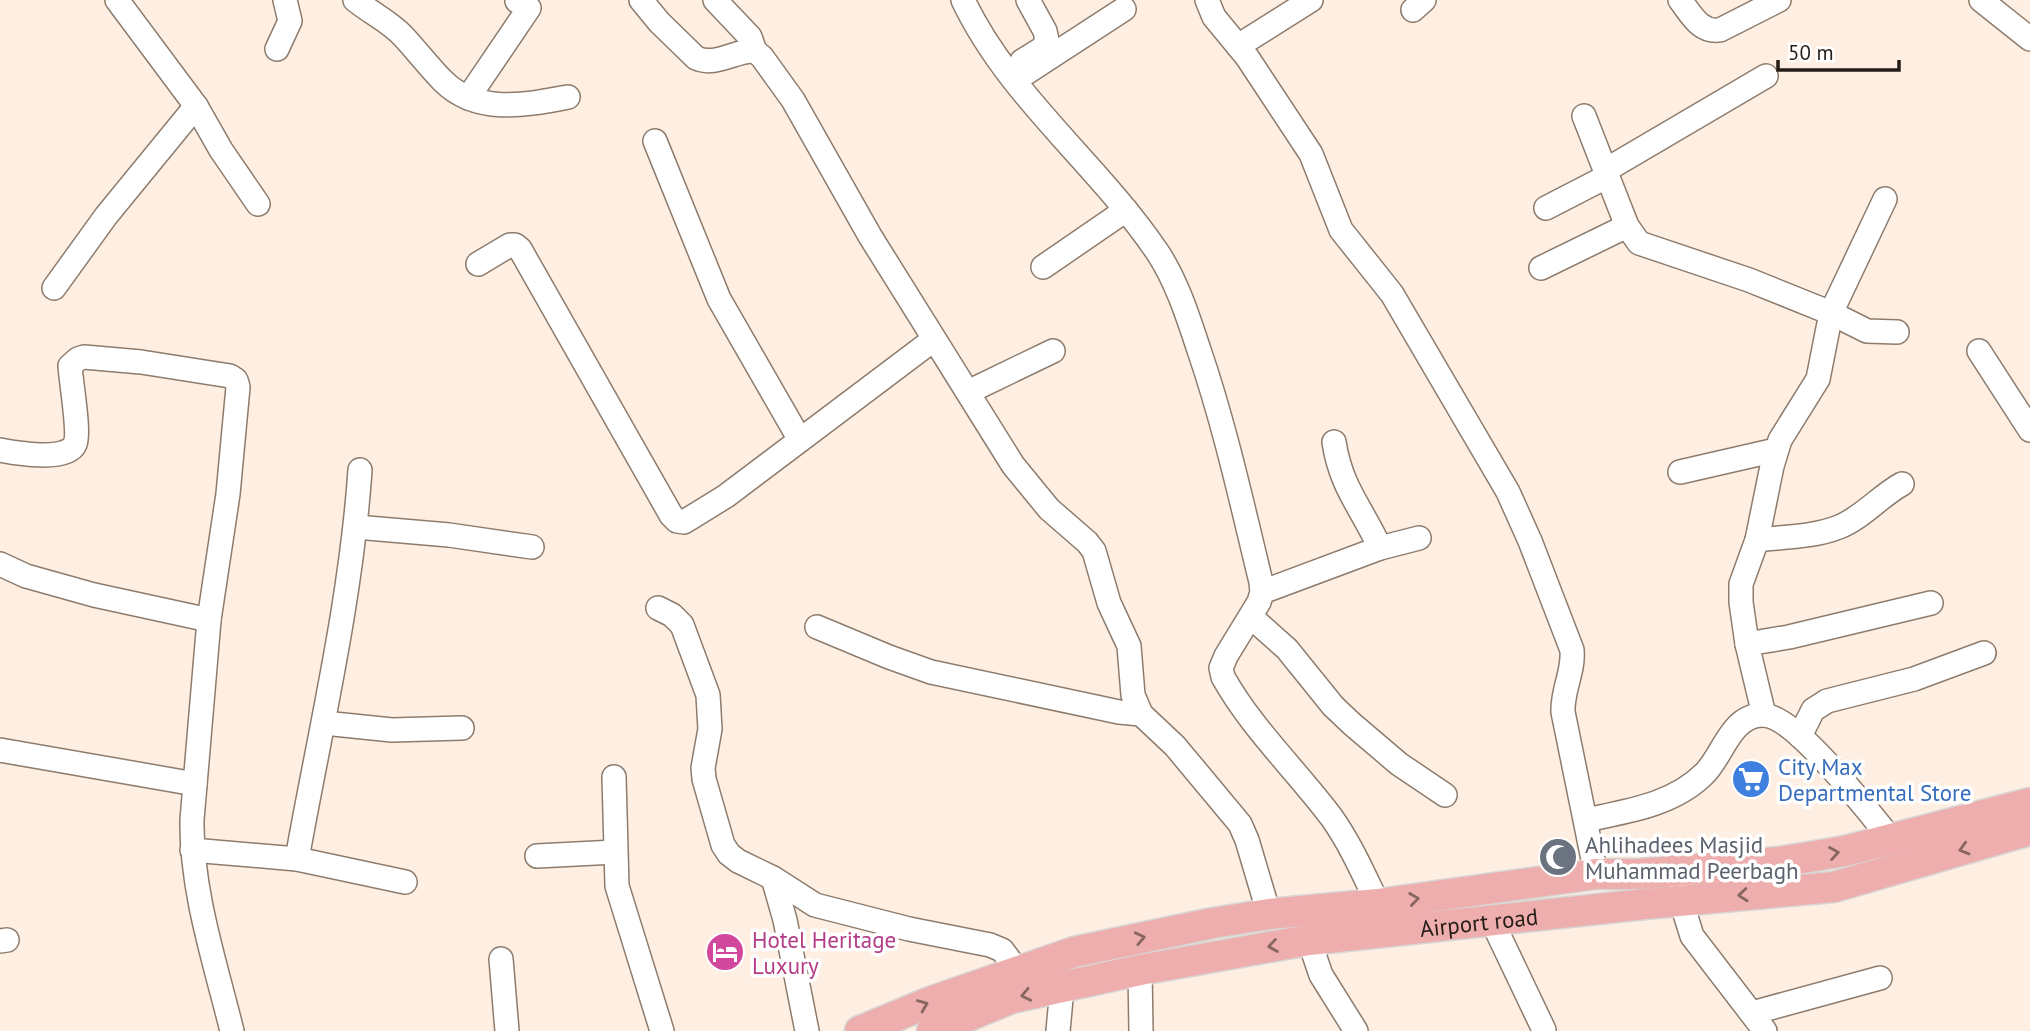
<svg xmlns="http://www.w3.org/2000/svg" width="2030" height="1031" viewBox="0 0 2030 1031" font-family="'PT Sans',sans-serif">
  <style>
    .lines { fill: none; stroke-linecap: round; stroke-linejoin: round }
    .minor-casing { stroke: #8d7c6d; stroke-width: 26 }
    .major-casing { stroke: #d8d6d5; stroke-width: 33 }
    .minor { stroke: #fff; stroke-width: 23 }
    .major { stroke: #edaead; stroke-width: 30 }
    .oneway { stroke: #886662 }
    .labels { text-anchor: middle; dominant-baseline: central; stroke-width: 7; stroke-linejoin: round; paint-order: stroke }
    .shop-label { font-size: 23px; fill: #366cbe; stroke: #fff; text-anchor: start }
    .worship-label { font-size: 23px; fill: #5b616d; stroke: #fff; text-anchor: start }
    .street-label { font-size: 23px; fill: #241d17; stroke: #fff }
    .hotel-label { font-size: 23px; fill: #b23c85; stroke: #fff; text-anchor: start }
  </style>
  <rect width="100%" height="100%" fill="#ffefe2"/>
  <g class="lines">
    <defs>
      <g id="minor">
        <path d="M117,0l79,106 25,44 37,54"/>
        <path d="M355,0c16,13 35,22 48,36 14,15 26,31 40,45 34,34 83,24 125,16"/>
        <path d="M641,0l18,22 37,36c20,9 39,-8 59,-7"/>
        <path d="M715,0l35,37 5,14 7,6 31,43 77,136 143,229 36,44 38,33 7,9 15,52 20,43 4,49 8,19 34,32 65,78 7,16 22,74"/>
        <path d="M963,0c46,97 136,165 195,253 19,29 30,64 41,97 26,76 43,154 62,232l1,10 -3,10 -33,54 -5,12 2,9c29,52 74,94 109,141 19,27 32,57 46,86"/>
        <path d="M1207,0l7,17 33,40 64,97 30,76 51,64 116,198 22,49 42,109c2,22 -10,40 -9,62l33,162"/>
        <path d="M1680,0c11,14 20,33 40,30l59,-30"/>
        <path d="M1981,0l49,39"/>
        <path d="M1413,10l11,-10"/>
        <path d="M1238,46l73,-46"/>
        <path d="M277,49l13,-28 -5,-21"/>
        <path d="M1022,61l21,-13 4,-8 -2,-9 -17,-31"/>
        <path d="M1015,80l109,-71"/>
        <path d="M468,98l61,-90 -12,-7"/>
        <path d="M1584,116l43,110 12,17 110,37 82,33 36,18 30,1"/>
        <path d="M655,141l64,158 81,141"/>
        <path d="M1606,170l160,-94"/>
        <path d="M1546,208l62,-32"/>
        <path d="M478,264l32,-19h5l5,4 151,266 6,6 7,1 42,-26 207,-156"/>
        <path d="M1043,267l83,-57"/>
        <path d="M1541,268l86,-42"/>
        <path d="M54,288l52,-72 90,-110"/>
        <path d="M1979,351l51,79"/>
        <path d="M968,392l85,-41"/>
        <path d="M1334,442c7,46 28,66 46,106"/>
        <path d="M0,450c16,3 67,12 75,-6 5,-11 -4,-62 -5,-78l8,-7 6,-2 57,5 89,14 6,4 2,7 -10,107 -19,126 -17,200c-1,71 23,142 40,211"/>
        <path d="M1680,472l96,-22"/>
        <path d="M356,527l93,8 83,12"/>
        <path d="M1757,540c26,-3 57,-3 82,-13 23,-9 41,-31 63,-43"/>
        <path d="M0,564l26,12 68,19 115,25"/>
        <path d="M1262,592l118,-44 39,-10"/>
        <path d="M658,608l14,7 10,10 26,70 2,34 -7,39 1,11 19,66 6,9 9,7 35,17 42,27 94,24 81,16 12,5 16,21"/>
        <path d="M1251,617l36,32 46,57 19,18 47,40 46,31"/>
        <path d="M817,627l72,30 42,15 188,40 22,2"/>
        <path d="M1747,644l42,-7 142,-34"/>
        <path d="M1764,715l-17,-71 -6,-42v-18l16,-44 15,-74 8,-26 38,-61 13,-66 54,-114"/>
        <path d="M324,723l68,7 70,-2"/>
        <path d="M1800,736l13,-26 14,-9 87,-22 70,-26"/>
        <path d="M0,750l195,34"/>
        <path d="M614,777l3,109 45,145"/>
        <path d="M1586,820c41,-9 87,-15 118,-46 19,-18 26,-58 58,-59 33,-1 107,98 129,124"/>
        <path d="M192,850l105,9 108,23"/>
        <path d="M537,856l78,-4"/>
        <path d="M297,859c23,-129 54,-257 63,-389"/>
        <path d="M773,878l12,42 22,111"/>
        <path d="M1681,886v15l11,35 73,95"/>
        <path d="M1492,921l52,109"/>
        <path d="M1309,940l12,35 35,56"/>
        <path d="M0,941l7,-1"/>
        <path d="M501,959l6,72"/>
        <path d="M1140,970l1,61"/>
        <path d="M1752,1013l128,-35"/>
        <path d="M1058,1031l4,-43"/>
      </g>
      <g id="major">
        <path d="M860,1031l70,-29 144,-50 139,-29 56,-9 109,-10 218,-30h43l140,-12 66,-11 185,-48"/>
        <path id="s1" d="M932,1031l80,-33 128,-28 169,-30 336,-36 189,-17 196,-57"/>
      </g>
    </defs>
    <use href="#minor" class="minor-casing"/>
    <use href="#major" class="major-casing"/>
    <use href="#minor" class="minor"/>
    <use href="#major" class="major"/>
  </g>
  <defs><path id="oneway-chevron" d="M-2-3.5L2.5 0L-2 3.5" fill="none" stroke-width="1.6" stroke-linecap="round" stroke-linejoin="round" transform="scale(1.75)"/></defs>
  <g class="oneway">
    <use href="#oneway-chevron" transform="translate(1964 849) rotate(164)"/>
    <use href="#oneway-chevron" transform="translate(1834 853) rotate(-10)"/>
    <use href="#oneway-chevron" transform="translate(1743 895) rotate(175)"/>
    <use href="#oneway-chevron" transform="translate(1414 899) rotate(-8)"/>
    <use href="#oneway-chevron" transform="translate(1140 938) rotate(-12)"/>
    <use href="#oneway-chevron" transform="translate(1273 946) rotate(171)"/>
    <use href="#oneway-chevron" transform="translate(1026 995) rotate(168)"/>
    <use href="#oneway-chevron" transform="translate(923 1005) rotate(-22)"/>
  </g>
  <defs>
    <symbol id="supermarket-disc" viewBox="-11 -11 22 22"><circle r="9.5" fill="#3f7fe0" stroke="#fff"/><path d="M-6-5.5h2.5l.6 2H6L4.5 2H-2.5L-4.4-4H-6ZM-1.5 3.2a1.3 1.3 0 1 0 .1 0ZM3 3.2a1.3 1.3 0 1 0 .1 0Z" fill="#fff"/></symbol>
    <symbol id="mosque-disc" viewBox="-11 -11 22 22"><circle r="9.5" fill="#6b7280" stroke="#fff"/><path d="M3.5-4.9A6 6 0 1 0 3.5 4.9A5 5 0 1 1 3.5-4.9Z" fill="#fff"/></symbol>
    <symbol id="hotel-disc" viewBox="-11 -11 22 22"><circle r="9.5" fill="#d1479c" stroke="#fff"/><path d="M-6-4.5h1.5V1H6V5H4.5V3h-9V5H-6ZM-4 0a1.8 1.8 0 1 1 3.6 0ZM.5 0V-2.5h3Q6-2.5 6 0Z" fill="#fff"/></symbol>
  </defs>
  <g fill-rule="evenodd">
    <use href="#supermarket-disc" x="1729" y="757" width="44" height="44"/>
    <use href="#mosque-disc" x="1536" y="835" width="44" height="44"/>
    <use href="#hotel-disc" x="703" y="930" width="44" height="44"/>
  </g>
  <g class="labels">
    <g class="shop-label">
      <text x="1778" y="766">City Max<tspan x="1778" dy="26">Departmental Store</tspan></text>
    </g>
    <g class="worship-label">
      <text x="1585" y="844">Ahlihadees Masjid<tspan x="1585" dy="26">Muhammad Peerbagh</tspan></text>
    </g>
    <g class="street-label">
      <text stroke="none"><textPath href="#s1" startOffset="560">Airport road</textPath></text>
    </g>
    <g class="hotel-label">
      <text x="752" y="939">Hotel Heritage<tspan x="752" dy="26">Luxury</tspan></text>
    </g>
  </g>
  <path d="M1778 60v10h121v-10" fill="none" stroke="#241d17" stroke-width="3.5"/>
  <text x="1788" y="60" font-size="21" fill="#241d17" stroke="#ffffff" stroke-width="5" paint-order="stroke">50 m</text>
</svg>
